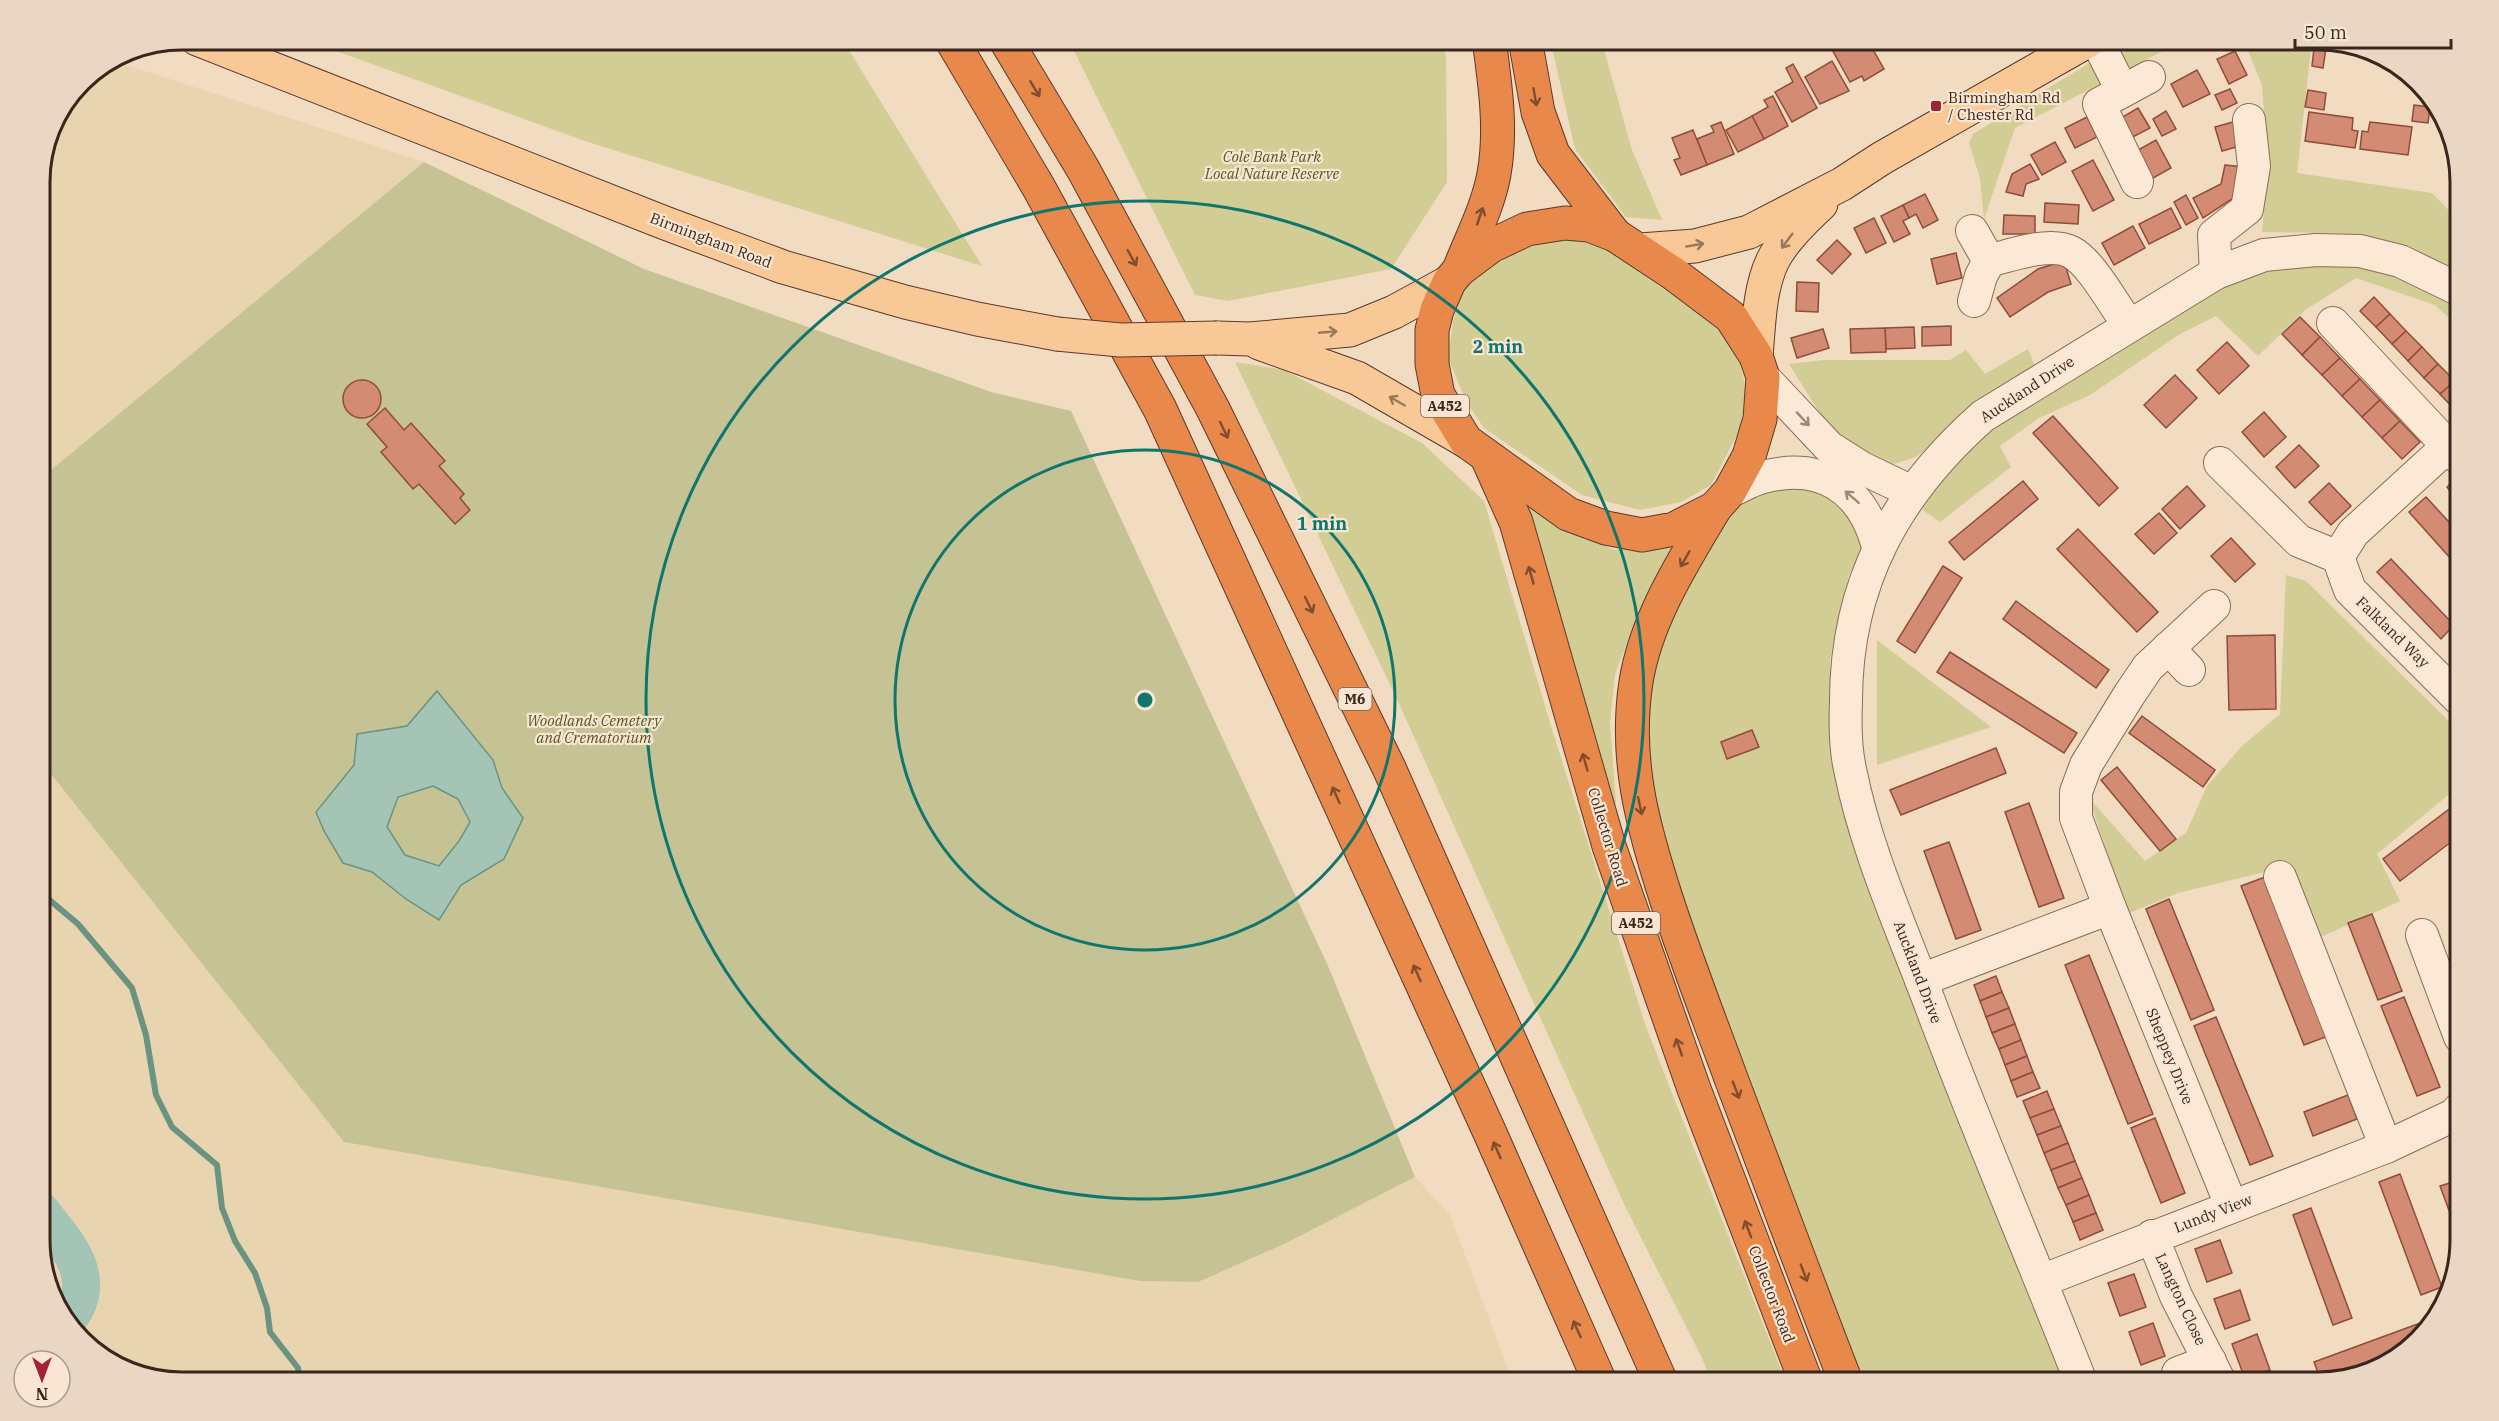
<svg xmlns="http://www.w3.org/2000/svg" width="2499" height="1421" viewBox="0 0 2499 1421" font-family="'IBM Plex Serif',serif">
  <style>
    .farmland { fill: #e8d4ae }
    .green { fill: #d1cd94 }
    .cemetery { fill: #c5c294 }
    .water { fill: #a4c4b5; stroke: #6a9382; stroke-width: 1.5; fill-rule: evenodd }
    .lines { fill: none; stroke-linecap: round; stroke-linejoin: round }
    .stream { stroke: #6a9382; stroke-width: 6 }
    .river { stroke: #a4c4b5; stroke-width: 38 }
    .building { fill: #d38b74; stroke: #8e4d3b; stroke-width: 1.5 }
    .minor-casing { stroke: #8d6a57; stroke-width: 34 }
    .major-casing { stroke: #5a392c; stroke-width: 35 }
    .highway-casing { stroke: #5a392c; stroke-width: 35 }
    .minor { stroke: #fbe9d5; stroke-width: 32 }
    .major { stroke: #f8c896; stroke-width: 33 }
    .highway { stroke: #e8884b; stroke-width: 33 }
    .major-bridge-casing { stroke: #5a392c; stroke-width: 35; stroke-linecap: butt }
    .major-bridge { stroke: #f8c896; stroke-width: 33 }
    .oneway { stroke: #804d2f }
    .oneway2 { stroke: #9a775a }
    .oneway3 { stroke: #9b8879 }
    .ring { fill: none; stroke: #0f766e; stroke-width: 3 }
    .poi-dot { fill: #a12239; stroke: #f8e6d2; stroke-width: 2 }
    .labels { text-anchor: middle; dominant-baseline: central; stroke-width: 4.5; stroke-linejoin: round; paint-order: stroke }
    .shield { fill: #f8e6d2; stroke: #746053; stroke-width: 1.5 }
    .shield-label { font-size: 14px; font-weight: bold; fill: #3b261d }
    .poi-label { font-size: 15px; fill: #3b261d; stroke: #f8e6d2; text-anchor: start }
    .park-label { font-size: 15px; font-style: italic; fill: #555921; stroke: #f8e6d2 }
    .street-label { font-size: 15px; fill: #3b261d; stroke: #f8e6d2 }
    .rim { fill: none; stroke: #3b261d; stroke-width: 3 }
    .centre { fill: #0f766e; stroke: #f8e6d2; stroke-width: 3 }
    .ring-label { font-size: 18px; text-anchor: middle; font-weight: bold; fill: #0f766e; stroke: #f8e6d2; stroke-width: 4.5; stroke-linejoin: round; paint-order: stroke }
  </style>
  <rect width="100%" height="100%" fill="#f1dbc1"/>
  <g class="farmland">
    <path d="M111,60l313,102 -385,318v-307l15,-54 27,-38z"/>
    <path d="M39,759l305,383 796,139 58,1 86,-38 131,-67 35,38 63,167h-1331l-71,-19 -48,-45 -24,-70z"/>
  </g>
  <g class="green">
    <path d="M303,39h539l140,227 -397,-125z"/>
    <path d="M1068,39h376l2,18 1,125 -56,87 -163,32 -33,-6z"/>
    <path d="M1550,39h51l31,111 30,70 -36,-3 -51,-68z"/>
    <path d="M2129,39h57l-171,89 -31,91 -4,-41 -11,-35 4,-9z"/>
    <path d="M2243,39h69l-15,134 135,20 28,29v50c-37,-18 -73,-35 -114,-38 -28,-2 -56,-1 -84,-2l6,-65 -6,-82z"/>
    <path d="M1541,236l58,2 114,80 25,35 9,41 -8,37 -28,54 -30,17 -41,8 -58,-15 -98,-67 -17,-25 -19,-45 5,-36 12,-38 6,-10z"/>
    <path d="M2346,259l86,28 28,22v19l-25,-23 -79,-27 -51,32 -47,46 -42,-40 -36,18 -90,61 -51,23 -39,28 11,21 -71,55 -23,-16 29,-38 94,-77 208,-122z"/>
    <path d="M2028,349l7,17 -119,91 -22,7 -26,-6 -35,-24 -44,-70 35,-4h126l16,-10 19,24z"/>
    <path d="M1235,362l49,8 138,73 62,58 67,225 95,301 140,355h-74l-10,-24 -78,-154 -227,-505z"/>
    <path d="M1797,483l55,24 11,42 -14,25 -19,86 3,107 93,270 137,345h-200l-207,-553 -7,-49 1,-93 25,-87 47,-75 24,-26 25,-14z"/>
    <path d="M1523,502l46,30 46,18 59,-7v7l-21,34 -18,38 -20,52 -5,49 6,80 -4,6z"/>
    <path d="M2286,575l20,6 154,151v53l-83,69 23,47 -81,37 -30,-72 -111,27 -51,21 -38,-116 56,63 41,-28 21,-47 34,-39 39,-33z"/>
    <path d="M1877,640l114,87 -114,38z"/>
  </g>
  <path class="cemetery" d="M424,162l220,107 347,123 80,19 257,555 87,211 -131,67 -86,38 -58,-1 -796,-139 -305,-383v-279z"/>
  <path class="water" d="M437,691l56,69 9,28 21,30 -19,41 -43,26 -22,35 -33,-21 -34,-27 -29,-9 -19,-32 -8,-19 38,-47 3,-31 50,-8zM433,786l25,13 12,23 -11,19 -20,25 -34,-11 -18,-28 11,-30z"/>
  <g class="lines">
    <path class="stream" d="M39,887l7,10 32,27 54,64 14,47 10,60 16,32 45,38 5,43 13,33 20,32 12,35 3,24 28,36 2,14"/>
    <path class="river" d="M39,1209c27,34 63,70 27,113"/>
  </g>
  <g class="building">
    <path d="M1839,39h14l2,3 12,-3 17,30 -20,12 -2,-5 -12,6 -21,-38z"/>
    <path d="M2315,39l12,2 -4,27 -11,-2z"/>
    <path d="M2235,51l12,24 -18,9 -12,-25z"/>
    <path d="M1832,61l17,30 -29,13 -15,-27z"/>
    <path d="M1793,64l24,44 -25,14 -17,-30 18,-10 -7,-14z"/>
    <path d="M2197,70l13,24 -27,13 -12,-23z"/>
    <path d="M2230,89l7,14 -15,7 -7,-15z"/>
    <path d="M2308,90l18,3 -2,17 -19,-3z"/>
    <path d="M1773,96l15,30 -24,13 -12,-23 16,-9 -4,-7z"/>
    <path d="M2414,105l16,2 -2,16 -16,-2z"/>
    <path d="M2138,108l12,20 -23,12 -11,-19z"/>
    <path d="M2166,111l10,18 -14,7 -9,-17z"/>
    <path d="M2309,112l44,6 -1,12 6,1 -3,17 -50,-7z"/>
    <path d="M1752,116l12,23 -26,13 -12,-22z"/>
    <path d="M2087,117l10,20 -22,11 -10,-20z"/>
    <path d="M2240,120l7,24 -25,7 -7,-24z"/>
    <path d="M1721,122l13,32 -27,11 -10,-26 17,-7 -3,-6z"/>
    <path d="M2370,122l42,5 -4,28 -48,-6 2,-18 6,1z"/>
    <path d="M1693,130l14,35 -26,10 -7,-15 6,-2 -8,-20z"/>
    <path d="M2156,140l15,28 -25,14 -15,-28z"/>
    <path d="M2055,142l11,20 -24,13 -11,-20z"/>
    <path d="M2093,160l21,40 -21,11 -21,-40z"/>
    <path d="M2030,164l9,15 -13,5 -3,12 -17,-4 6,-18z"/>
    <path d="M2225,165l19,2 -9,30 -32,21 -10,-20 28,-14z"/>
    <path d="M1925,194l13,26 -15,8 -7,-14 -7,4 -6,-13z"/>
    <path d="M2186,195l12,23 -12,7 -12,-23z"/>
    <path d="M2045,203l34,2 -1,19 -34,-2z"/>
    <path d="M1903,205l6,13 -6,3 7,13 -16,8 -13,-26z"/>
    <path d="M2171,208l10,20 -32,16 -10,-20z"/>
    <path d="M2004,215l31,1v18h-32z"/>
    <path d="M1874,218l12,25 -20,10 -12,-25z"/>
    <path d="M2133,226l12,22 -31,17 -12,-22z"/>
    <path d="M1837,240l14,14 -19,20 -15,-14z"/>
    <path d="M1956,253l6,25 -25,6 -6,-25z"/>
    <path d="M2064,261l7,23 -23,8 -38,25 -13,-19 41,-29z"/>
    <path d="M1797,282l22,1 -1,29 -22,-1z"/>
    <path d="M2374,297l16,17 -14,13 -16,-16z"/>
    <path d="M2390,314l16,17 -14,13 -16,-17z"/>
    <path d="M2300,317l20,20 -18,18 -20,-21z"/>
    <path d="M1951,326v19l-29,1v-19z"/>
    <path d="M1914,327l1,21 -29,1 -1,-21z"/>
    <path d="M1885,328l1,24 -35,1 -1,-24z"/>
    <path d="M1823,329l6,19 -32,10 -6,-20z"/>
    <path d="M2406,331l16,16 -14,14 -16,-17z"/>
    <path d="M2320,337l20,21 -18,17 -20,-20z"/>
    <path d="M2227,342l22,24 -30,28 -22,-24z"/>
    <path d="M2422,347l16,17 -14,14 -16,-17z"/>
    <path d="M2340,358l20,21 -18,17 -20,-21z"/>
    <path d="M2438,364l17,17 -15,13 -16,-16z"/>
    <path d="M2175,375l22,23 -31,30 -22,-23z"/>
    <path d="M2360,379l20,21 -18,17 -20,-21z"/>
    <circle cx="362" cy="399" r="19"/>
    <path d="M2455,381l5,5v22l-4,3 -16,-17z"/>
    <path d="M2380,400l20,21 -18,17 -20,-21z"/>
    <path d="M385,408l19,22 7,-7 34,38 -6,5 25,28 -4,4 10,12 -15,14 -36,-40 -6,5 -32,-37 6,-5 -20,-23z"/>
    <path d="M2264,412l22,25 -22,20 -22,-25z"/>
    <path d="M2053,416l65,72 -19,18 -66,-73z"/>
    <path d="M2400,421l20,21 -18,17 -20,-21z"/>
    <path d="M2299,445l20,21 -24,22 -19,-21z"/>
    <path d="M2459,476l1,12 -8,6 -5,-7z"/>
    <path d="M2023,481l15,18 -74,61 -15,-18z"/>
    <path d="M2329,483l22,23 -20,19 -22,-23z"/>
    <path d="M2187,486l18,20 -25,23 -18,-20z"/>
    <path d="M2426,497l34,37v35l-51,-57z"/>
    <path d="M2159,513l18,20 -23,21 -19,-20z"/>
    <path d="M2078,529l80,83 -21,20 -80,-83z"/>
    <path d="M2231,538l24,26 -20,18 -24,-26z"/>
    <path d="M2391,559l63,66 -13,14 -64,-67z"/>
    <path d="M1943,566l19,12 -47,75 -18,-12z"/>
    <path d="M2016,601l93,69 -13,18 -93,-69z"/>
    <path d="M2275,635l1,74 -47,1 -2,-74z"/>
    <path d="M1950,652l127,81 -13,20 -127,-81z"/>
    <path d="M2142,716l73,54 -12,17 -74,-54z"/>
    <path d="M1752,730l7,17 -32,12 -6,-17z"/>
    <path d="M1996,748l10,25 -105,42 -11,-25z"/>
    <path d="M2117,767l59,72 -16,12 -59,-71z"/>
    <path d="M2460,801v34l-60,46 -17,-22z"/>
    <path d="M2029,803l35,95 -25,9 -34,-95z"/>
    <path d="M1949,842l32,88 -25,9 -32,-88z"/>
    <path d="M2265,877l63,159 -24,9 -63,-159z"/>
    <path d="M2169,899l45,111 -23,10 -45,-111z"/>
    <path d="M2372,914l30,77 -24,9 -30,-77z"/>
    <path d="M2089,955l64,159 -25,10 -63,-159z"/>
    <path d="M1996,976l6,16 -22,9 -6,-16z"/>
    <path d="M2002,992l7,16 -23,9 -6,-16z"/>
    <path d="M2404,997l36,90 -23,9 -36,-90z"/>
    <path d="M2009,1008l6,16 -23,9 -6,-16z"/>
    <path d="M2216,1017l57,139 -23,9 -56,-139z"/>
    <path d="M2015,1024l6,16 -22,9 -7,-16z"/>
    <path d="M2021,1040l6,16 -22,9 -6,-16z"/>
    <path d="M2027,1056l6,16 -22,9 -6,-16z"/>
    <path d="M2033,1072l7,16 -23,9 -6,-16z"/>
    <path d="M2047,1091l7,18 -24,9 -7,-17z"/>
    <path d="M2348,1095l9,24 -44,17 -9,-24z"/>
    <path d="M2054,1109l7,17 -24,9 -7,-17z"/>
    <path d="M2155,1118l30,75 -24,10 -30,-75z"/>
    <path d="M2061,1126l7,17 -24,10 -7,-18z"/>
    <path d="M2068,1143l7,18 -24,9 -7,-17z"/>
    <path d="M2075,1161l7,17 -24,10 -7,-18z"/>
    <path d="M2400,1174l42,113 -21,8 -42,-113z"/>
    <path d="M2082,1178l7,17 -23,10 -8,-17z"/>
    <path d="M2453,1182l7,18v22l-6,2 -14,-38z"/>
    <path d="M2089,1195l7,18 -23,9 -7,-17z"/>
    <path d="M2311,1208l41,110 -19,7 -40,-110z"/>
    <path d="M2096,1213l7,17 -23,10 -7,-18z"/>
    <path d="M2220,1240l12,33 -25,9 -12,-33z"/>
    <path d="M2134,1274l12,33 -26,9 -12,-33z"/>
    <path d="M2240,1290l10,30 -25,9 -11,-30z"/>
    <path d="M2434,1318l-45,45 -68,18 -7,-19z"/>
    <path d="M2153,1323l12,33 -24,9 -12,-33z"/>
    <path d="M2257,1334l13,36 -25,9 -13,-35z"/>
  </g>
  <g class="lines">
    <defs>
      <g id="minor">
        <path d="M2096,39l26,51"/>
        <path d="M2137,182l-38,-78 50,-27"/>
        <path d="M1972,231l17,30c21,-6 62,-20 82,-9 21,11 43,54 58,73"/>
        <path d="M2216,273l-2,-38 33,-26 7,-43 -5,-46"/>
        <path d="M1974,301l7,-25 8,-15"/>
        <path d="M2333,323l127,136"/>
        <path d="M1763,377l66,70 33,21 50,24"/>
        <path d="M2220,463l79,78 39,16 12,33 110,110"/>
        <path d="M1730,491c10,-4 20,-10 30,-13 61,-18 103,11 118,69"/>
        <path d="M2338,557l15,-24 107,-98"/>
        <path d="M2168,648l21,22"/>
        <path d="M2280,877l106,270"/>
        <path d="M2110,908l-34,-90v-26l10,-27 43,-70 19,-28 66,-61"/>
        <path d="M2422,935l38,102"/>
        <path d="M1921,980l189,-72 121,297"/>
        <path d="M2152,1236l24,60 44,86"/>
        <path d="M2041,1281l345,-134 68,-32 6,-7"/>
        <path d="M2178,1373l32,-12"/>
        <path d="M2081,1382c-49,-125 -102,-248 -149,-373 -29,-78 -66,-158 -82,-240 -5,-22 -5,-45 -4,-68 0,-118 50,-208 137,-285l233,-143 48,-18 52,-5 44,1 40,10 60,29"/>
      </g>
      <g id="major">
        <path d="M197,39l468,184 118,44 122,35 72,17 80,15"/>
        <path d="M1640,250l55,-4 54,-14 93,-48 40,-26 209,-119"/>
        <path d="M1217,338l32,1 101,-9 44,-18 55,-30"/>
        <path d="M1259,343l98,35 109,63"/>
        <path d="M1756,356c3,-32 3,-67 17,-96 11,-21 31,-40 48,-56"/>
      </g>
      <g id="highway">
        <path d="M951,39l88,149 121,221 330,724 110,249"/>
        <path d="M1005,39l78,130 130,240 176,359 272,614"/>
        <path d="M1525,39l13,73 15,42 62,81"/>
        <path d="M1565,223l24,2 26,10 59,39 57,43 25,39 7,21 -3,42 -11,37 -19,35 -15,17 -41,21 -32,6 -36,-7 -38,-14 -102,-73 -28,-46 -6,-31v-34l5,-20 12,-28 10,-12 32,-24 36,-17z"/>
        <path d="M1459,270c12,-31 29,-63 35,-96 8,-45 1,-90 -5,-135"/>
        <path d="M1487,457l29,65 93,324 85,243 112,293"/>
        <path d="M1715,508c-32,54 -69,111 -79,174 -12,78 7,145 31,219 20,61 43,120 65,180 38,100 75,201 114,301"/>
      </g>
    </defs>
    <use href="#minor" class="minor-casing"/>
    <use href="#major" class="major-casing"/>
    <use href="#highway" class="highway-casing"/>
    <use href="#minor" class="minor"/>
    <use href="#major" class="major"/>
    <use href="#highway" class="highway"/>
    <defs>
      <path id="major-bridge" d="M1057,334l63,6 97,-2"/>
    </defs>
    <use href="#major-bridge" class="major-bridge-casing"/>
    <use href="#major-bridge" class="major-bridge"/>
  </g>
  <defs><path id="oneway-shaft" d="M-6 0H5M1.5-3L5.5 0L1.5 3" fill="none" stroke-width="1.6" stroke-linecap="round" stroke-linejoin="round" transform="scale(1.5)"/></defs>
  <g class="oneway">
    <use href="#oneway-shaft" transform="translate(1035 89) rotate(59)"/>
    <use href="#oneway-shaft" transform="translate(1535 97) rotate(80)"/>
    <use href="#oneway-shaft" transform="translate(1480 216) rotate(-71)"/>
    <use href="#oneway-shaft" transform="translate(1132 258) rotate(61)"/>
    <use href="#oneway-shaft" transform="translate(1224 430) rotate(64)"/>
    <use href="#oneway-shaft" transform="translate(1685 559) rotate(120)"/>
    <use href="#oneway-shaft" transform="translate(1531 575) rotate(-106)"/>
    <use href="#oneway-shaft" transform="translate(1309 605) rotate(64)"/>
    <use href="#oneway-shaft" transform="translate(1585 762) rotate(-106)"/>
    <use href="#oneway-shaft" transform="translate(1336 795) rotate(-114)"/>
    <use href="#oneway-shaft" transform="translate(1640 806) rotate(78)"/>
    <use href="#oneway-shaft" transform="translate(1417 973) rotate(-114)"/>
    <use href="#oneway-shaft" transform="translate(1679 1047) rotate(-109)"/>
    <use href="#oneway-shaft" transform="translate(1736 1090) rotate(69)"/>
    <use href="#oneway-shaft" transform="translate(1497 1150) rotate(-114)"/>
    <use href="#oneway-shaft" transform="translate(1748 1229) rotate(-111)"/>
    <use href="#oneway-shaft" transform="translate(1804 1273) rotate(69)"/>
    <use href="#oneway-shaft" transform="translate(1577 1329) rotate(-114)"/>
  </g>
  <g class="oneway2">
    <use href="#oneway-shaft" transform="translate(1787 241) rotate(127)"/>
    <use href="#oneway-shaft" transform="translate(1695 245) rotate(-10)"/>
    <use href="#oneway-shaft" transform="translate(1328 332) rotate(-5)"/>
    <use href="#oneway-shaft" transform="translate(1397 401) rotate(-150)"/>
  </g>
  <g class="oneway3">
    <use href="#oneway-shaft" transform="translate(1803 419) rotate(47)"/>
    <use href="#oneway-shaft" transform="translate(1852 497) rotate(-139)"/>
  </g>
  <g class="ring">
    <circle cx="1145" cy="700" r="250"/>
    <circle cx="1145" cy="700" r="499"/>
  </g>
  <rect class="poi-dot" x="1930" y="100" width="12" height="12" rx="3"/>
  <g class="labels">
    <g class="shield">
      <rect x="1421" y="395" width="48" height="22" rx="4.5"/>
      <rect x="1338.5" y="688" width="33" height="22" rx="4.5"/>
      <rect x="1612" y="912" width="48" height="22" rx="4.5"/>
    </g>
    <g class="shield-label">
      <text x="1445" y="406">A452</text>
      <text x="1355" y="699">M6</text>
      <text x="1636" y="923">A452</text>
    </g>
    <g class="poi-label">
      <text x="1948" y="97">Birmingham Rd<tspan x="1948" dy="17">/ Chester Rd</tspan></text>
    </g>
    <g class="park-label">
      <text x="1272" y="156">Cole Bank Park<tspan x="1272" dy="17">Local Nature Reserve</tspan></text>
      <text x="594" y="720">Woodlands Cemetery<tspan x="594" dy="17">and Crematorium</tspan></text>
    </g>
    <g class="street-label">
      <text transform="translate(711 240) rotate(21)">Birmingham Road</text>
      <text transform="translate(2027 389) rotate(-33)">Auckland Drive</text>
      <text transform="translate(2393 632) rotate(44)">Falkland Way</text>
      <text transform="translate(1608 837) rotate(73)">Collector Road</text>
      <text transform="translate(1918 972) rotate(69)">Auckland Drive</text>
      <text transform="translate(2170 1056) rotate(68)">Sheppey Drive</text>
      <text transform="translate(2213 1213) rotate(-21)">Lundy View</text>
      <text transform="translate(1772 1294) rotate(69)">Collector Road</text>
      <text transform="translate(2181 1299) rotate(65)">Langton Close</text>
    </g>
  </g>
  <path d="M0 0H2499V1421H0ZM182 50H2318A132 132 0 0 1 2450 182V1240A132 132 0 0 1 2318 1372H182A132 132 0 0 1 50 1240V182A132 132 0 0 1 182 50Z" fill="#e9d7c4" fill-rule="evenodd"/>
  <path class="rim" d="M182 50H2318A132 132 0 0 1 2450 182V1240A132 132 0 0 1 2318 1372H182A132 132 0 0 1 50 1240V182A132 132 0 0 1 182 50Z"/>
  <circle cx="1145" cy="700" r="9" class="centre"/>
  <g class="ring-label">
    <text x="1498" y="353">2 min</text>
    <text x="1322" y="530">1 min</text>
  </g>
  <g transform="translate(42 1379) rotate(180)"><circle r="28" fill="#f8e6d2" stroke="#ac998a" stroke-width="1.5"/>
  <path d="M0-4.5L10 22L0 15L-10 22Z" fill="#a12239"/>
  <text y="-9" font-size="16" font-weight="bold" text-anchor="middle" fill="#3b261d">N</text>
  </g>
  <path d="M2295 39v9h156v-9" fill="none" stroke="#3b261d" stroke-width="3"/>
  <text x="2304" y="39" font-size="18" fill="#3b261d" stroke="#f8e6d2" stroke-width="4.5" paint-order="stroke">50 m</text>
</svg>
